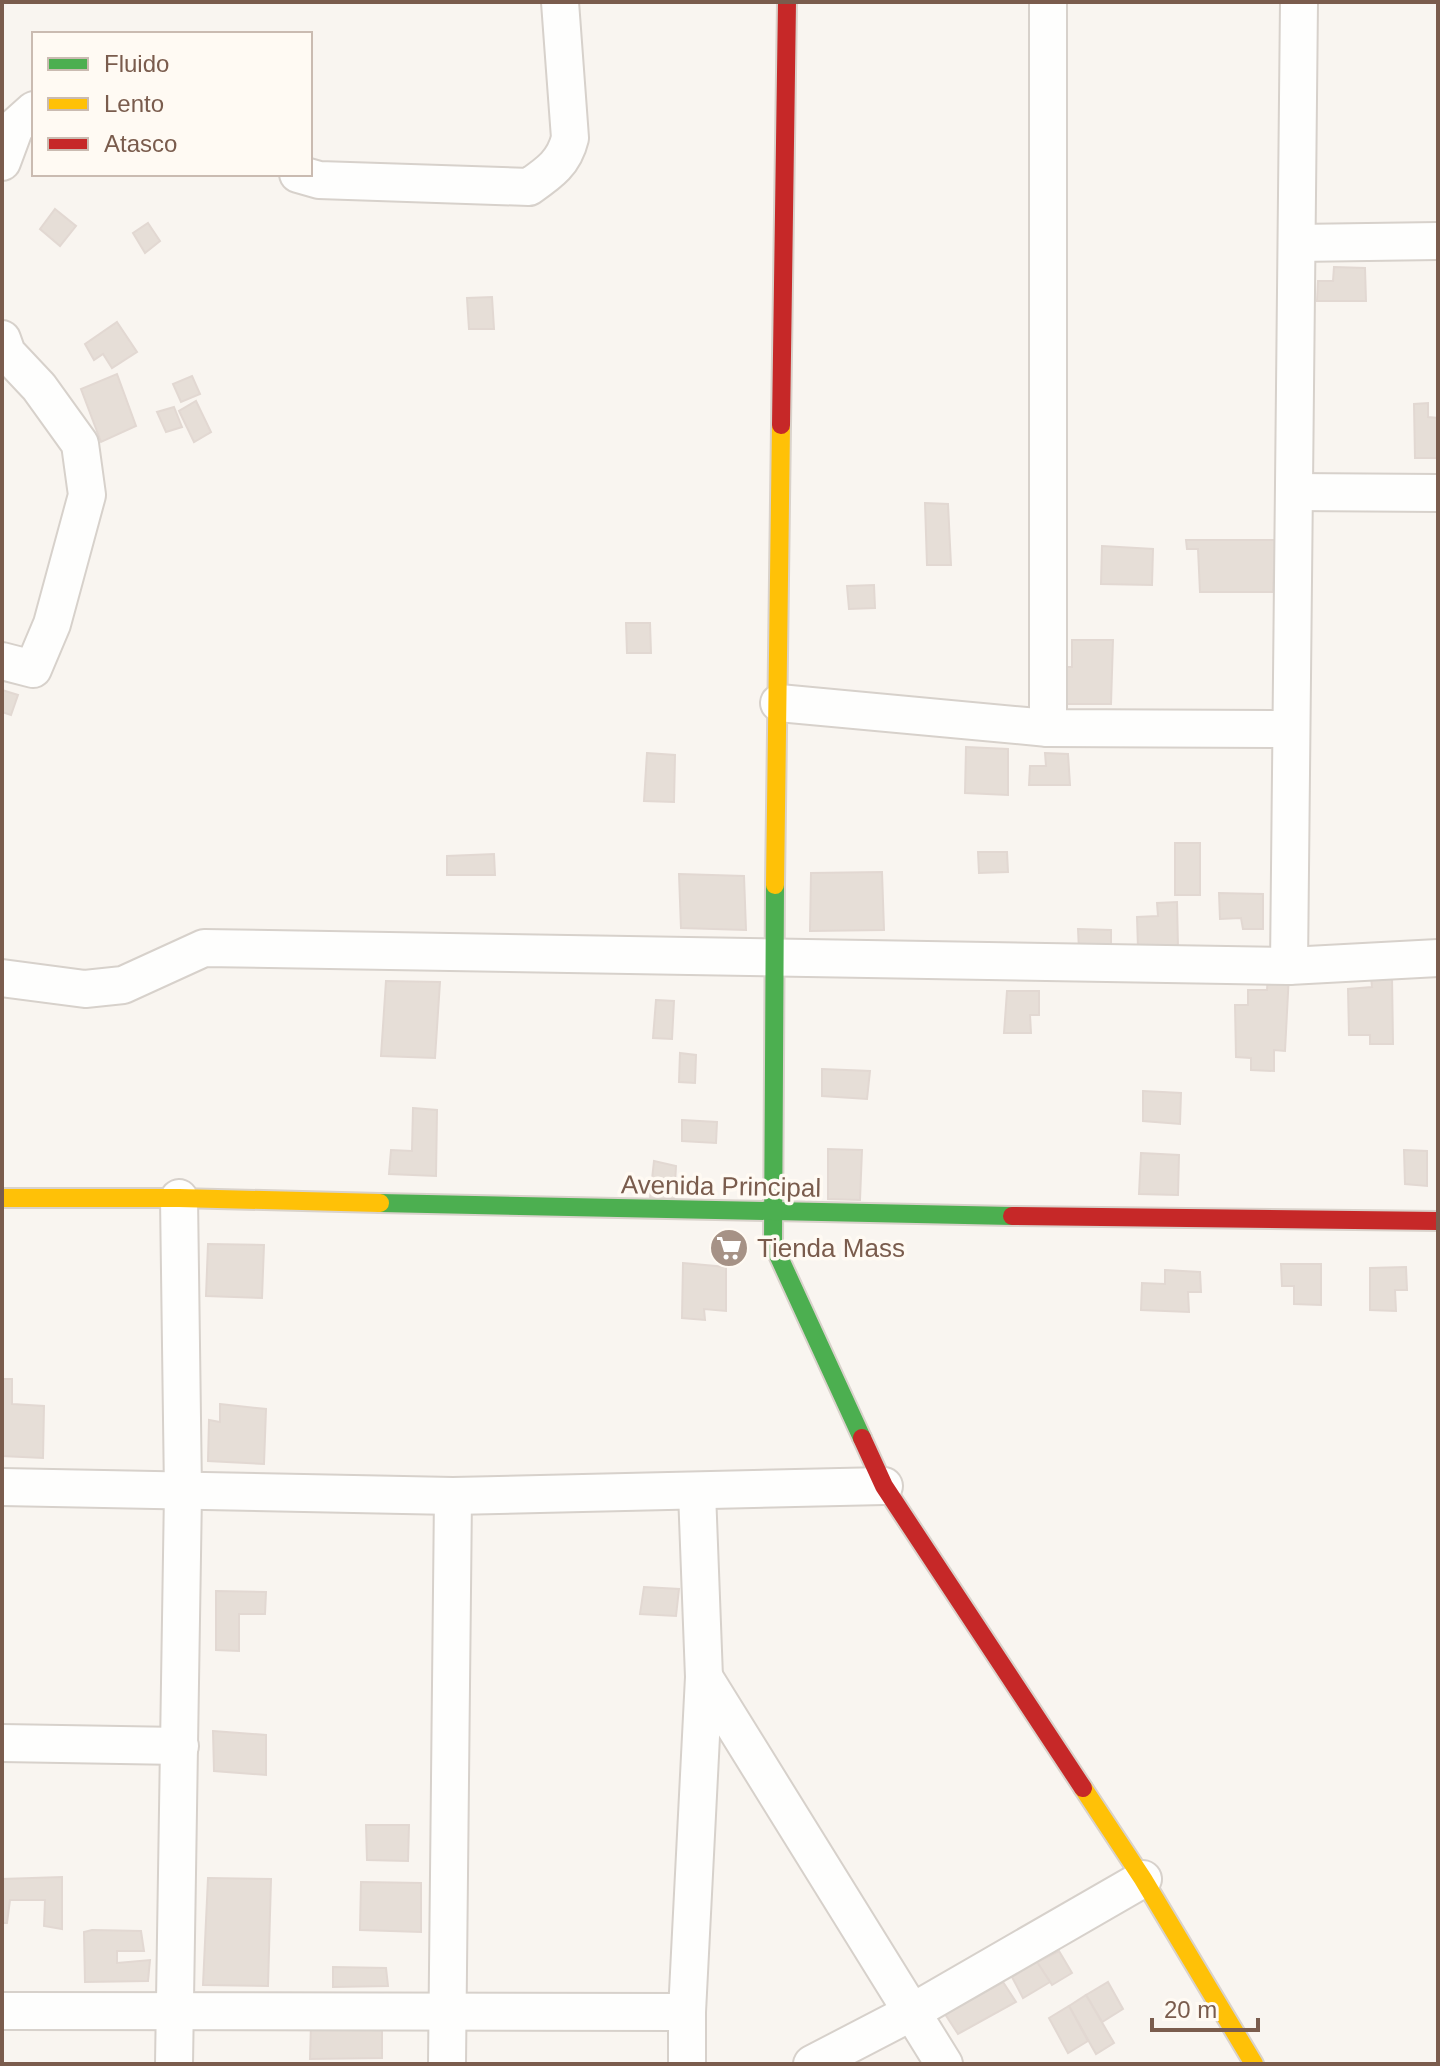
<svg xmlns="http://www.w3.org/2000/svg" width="1440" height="2066" viewBox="0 0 1440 2066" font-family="Helvetica,sans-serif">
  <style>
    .building { fill: #e6ded7; stroke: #e2d8d2; stroke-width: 2 }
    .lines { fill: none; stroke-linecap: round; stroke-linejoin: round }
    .street-casing { stroke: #d7d1cb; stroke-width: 40 }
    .fast-casing { stroke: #d9d2cb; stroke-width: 22 }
    .slow-casing { stroke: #d9d2cb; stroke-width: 22 }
    .jam-casing { stroke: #d9d2cb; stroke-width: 22 }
    .street { stroke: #fefefd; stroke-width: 36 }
    .fast { stroke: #4caf50; stroke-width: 18 }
    .slow { stroke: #ffc107; stroke-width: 18 }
    .jam { stroke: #c62828; stroke-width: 18 }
    .labels { text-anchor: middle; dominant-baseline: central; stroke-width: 7; stroke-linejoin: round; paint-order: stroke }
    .street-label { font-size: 26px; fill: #7a5c4d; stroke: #fffaf3 }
    .poi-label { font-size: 26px; fill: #7a5c4d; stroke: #fffaf3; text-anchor: start }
  </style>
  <rect width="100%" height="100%" fill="#f9f5f0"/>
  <g class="building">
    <path d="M55,209l21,17 -16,20 -20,-17z"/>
    <path d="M148,223l12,18 -15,12 -12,-20z"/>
    <path d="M1334,267l31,1 1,33h-49l1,-20h15z"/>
    <path d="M492,297l2,32h-25l-2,-31z"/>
    <path d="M117,322l20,30 -25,16 -9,-14 -9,6 -9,-16z"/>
    <path d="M117,374l19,52 -35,16 -20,-53z"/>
    <path d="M192,376l8,18 -19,8 -8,-18z"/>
    <path d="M196,401l15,31 -17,10 -15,-31z"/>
    <path d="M1428,403v14l10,1v40h-23l-1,-54z"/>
    <path d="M174,407l8,20 -16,5 -9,-20z"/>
    <path d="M925,503l23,1 3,61h-24z"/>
    <path d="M1186,540h89l-2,52h-73l-2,-43h-11z"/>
    <path d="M1102,546l51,3 -1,36 -51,-1z"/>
    <path d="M874,585l1,23 -26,1 -2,-23z"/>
    <path d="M626,623h24l1,30h-24z"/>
    <path d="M1072,640h41l-2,64h-51v-37h12z"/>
    <path d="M2,690l16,5 -7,20 -9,-3z"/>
    <path d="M966,747l42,2v46l-43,-2z"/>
    <path d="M647,753l28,2 -1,47 -30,-1z"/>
    <path d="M1045,753l23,1 2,31h-41l1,-19h16z"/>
    <rect x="1175" y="843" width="25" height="52"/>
    <path d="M978,852h29l1,20 -29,1z"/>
    <path d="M494,854l1,21h-48v-19z"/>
    <path d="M882,872l2,58 -74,1 1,-58z"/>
    <path d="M679,874l65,2 2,54 -65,-2z"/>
    <path d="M1219,893l44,1v35h-20l-2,-11 -21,1z"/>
    <path d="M1177,902l1,46h-40l-1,-31 21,-1 -1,-13z"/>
    <path d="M1078,929l33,1v20h-32z"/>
    <path d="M1268,974h21l-4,77 -11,-1v21l-23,-1v-12l-15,-1 -1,-52h13v-15h19z"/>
    <path d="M1371,976l21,1 1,67h-23v-9h-21l-1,-46 24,-2z"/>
    <path d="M386,981l54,1 -5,76 -54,-2z"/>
    <path d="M1007,991h32v24h-9l1,18h-27z"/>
    <path d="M656,1000l18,1 -2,38 -19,-1z"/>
    <path d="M680,1053l16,2 -1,28 -16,-1z"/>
    <path d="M822,1069l48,2 -3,28 -45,-3z"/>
    <path d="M1143,1091l38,2 -1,31 -37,-3z"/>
    <path d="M413,1108l24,2 -1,66 -47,-2 2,-24 21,1z"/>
    <path d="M682,1120l35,2 -1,21 -34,-2z"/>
    <path d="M828,1149l34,1 -2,50 -32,-1z"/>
    <path d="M1404,1150l23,1v35l-22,-2z"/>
    <path d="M1141,1153l38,2 -1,40 -39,-1z"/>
    <path d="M654,1161l22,5 -2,36 -24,-4z"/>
    <path d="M208,1244l56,1 -2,53 -56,-2z"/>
    <path d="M683,1263l43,4v44l-22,-2 1,11 -23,-2z"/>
    <path d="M1281,1264h40v41l-27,-1v-18h-12z"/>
    <path d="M1406,1267l1,23h-12l1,21 -26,-1v-42z"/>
    <path d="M1165,1270l35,2 1,20h-13l1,20 -48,-2 1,-27 23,1z"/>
    <path d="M2,1379h10v25l32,2 -1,52 -41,-2z"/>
    <path d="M220,1404l46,5 -2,55 -56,-3 1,-41 11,2z"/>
    <path d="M644,1587l35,2 -3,27 -36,-2z"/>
    <path d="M216,1591l50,1 -1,22h-26v37l-23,-1z"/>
    <path d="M213,1731l53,4v40l-52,-4z"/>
    <path d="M366,1825h43l-1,36 -41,-1z"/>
    <path d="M62,1877v52l-18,-3 1,-26h-35l-3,23h-5v-44z"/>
    <path d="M208,1878l63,1 -3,107 -65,-1z"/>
    <path d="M361,1882l60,1v49l-61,-2z"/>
    <path d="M92,1930l49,1 3,20h-27v12l33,-3 -2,21 -63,1 -1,-50z"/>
    <path d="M1059,1951l13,22 -20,12 -15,-23z"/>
    <path d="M1037,1962l13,20 -27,16 -11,-21z"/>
    <path d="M333,1967l53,1 2,18 -55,1z"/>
    <path d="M1003,1982l13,20 -58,32 -13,-20z"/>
    <path d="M1108,1982l15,27 -21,13 -16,-27z"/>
    <path d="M1086,1995l28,48 -18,11 -27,-48z"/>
    <path d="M1069,2006l19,35 -20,12 -19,-35z"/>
    <path d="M382,2022v36l-72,1 1,-35z"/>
  </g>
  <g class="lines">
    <defs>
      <g id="street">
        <path d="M1048,2v726"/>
        <path d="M2,162l13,-35 19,-17"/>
        <path d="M298,174l21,6 210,7c20,-14 35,-24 41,-49l-10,-136"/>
        <path d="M1297,243l141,-2"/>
        <path d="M2,339l5,14 32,34 41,57 7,51 -35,129 -19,45 -31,-8"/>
        <path d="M1294,492l144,1"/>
        <path d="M779,703l269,25 243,1"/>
        <path d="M1289,966l10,-964"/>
        <path d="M2,978l83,11 38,-4 81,-37 1085,18 149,-8"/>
        <path d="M2,1487l451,9 431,-10"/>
        <path d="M704,1677l240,387"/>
        <path d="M2,1743l178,3"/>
        <path d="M2,2011l685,1"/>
        <path d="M174,2064l9,-572 -4,-294"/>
        <path d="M447,2064l6,-568"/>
        <path d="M687,2064v-52l17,-335 -7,-185"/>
        <path d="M812,2064l102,-53 229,-132"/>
      </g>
      <g id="fast">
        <path d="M775,885l-2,359 89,194"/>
        <path d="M380,1203l632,13"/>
      </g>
      <g id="slow">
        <path d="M775,885l6,-460"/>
        <path d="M2,1198h177l201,5"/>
        <path d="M1083,1788l60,91 111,185"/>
      </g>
      <g id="jam">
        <path d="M781,425l6,-423"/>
        <path d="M1012,1216l426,5"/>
        <path d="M862,1438l22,48 199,302"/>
      </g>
    </defs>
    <use href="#street" class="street-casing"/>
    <use href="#fast" class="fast-casing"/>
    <use href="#slow" class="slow-casing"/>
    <use href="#jam" class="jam-casing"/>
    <use href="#street" class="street"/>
    <use href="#fast" class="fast"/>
    <use href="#slow" class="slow"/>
    <use href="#jam" class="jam"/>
  </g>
  <defs>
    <symbol id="supermarket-disc" viewBox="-11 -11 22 22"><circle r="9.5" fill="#a69286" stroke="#fffaf3"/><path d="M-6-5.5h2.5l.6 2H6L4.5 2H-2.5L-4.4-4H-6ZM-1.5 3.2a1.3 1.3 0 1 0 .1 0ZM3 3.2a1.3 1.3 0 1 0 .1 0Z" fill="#fff"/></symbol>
  </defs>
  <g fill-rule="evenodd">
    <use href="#supermarket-disc" x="707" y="1226" width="44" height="44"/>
  </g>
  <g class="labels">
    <g class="street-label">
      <text transform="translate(721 1186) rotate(1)">Avenida Principal</text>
    </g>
    <g class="poi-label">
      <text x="757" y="1248">Tienda Mass</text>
    </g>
  </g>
  <rect width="1440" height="2066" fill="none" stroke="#7a5c4d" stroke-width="8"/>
  <rect x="32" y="32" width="280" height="144" fill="#fffaf3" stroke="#cabbb1" stroke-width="2"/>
  <rect x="48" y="58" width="40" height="12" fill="#4caf50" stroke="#cabbb1" stroke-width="2"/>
  <text x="104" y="72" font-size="24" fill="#7a5c4d">Fluido</text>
  <rect x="48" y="98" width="40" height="12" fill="#ffc107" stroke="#cabbb1" stroke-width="2"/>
  <text x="104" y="112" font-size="24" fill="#7a5c4d">Lento</text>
  <rect x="48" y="138" width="40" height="12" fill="#c62828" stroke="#cabbb1" stroke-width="2"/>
  <text x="104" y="152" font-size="24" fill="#7a5c4d">Atasco</text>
  <path d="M1152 2018v12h106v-12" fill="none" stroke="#7a5c4d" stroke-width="4"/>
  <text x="1164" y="2018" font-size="24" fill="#7a5c4d" stroke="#fffaf3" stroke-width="6" paint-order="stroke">20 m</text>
</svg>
